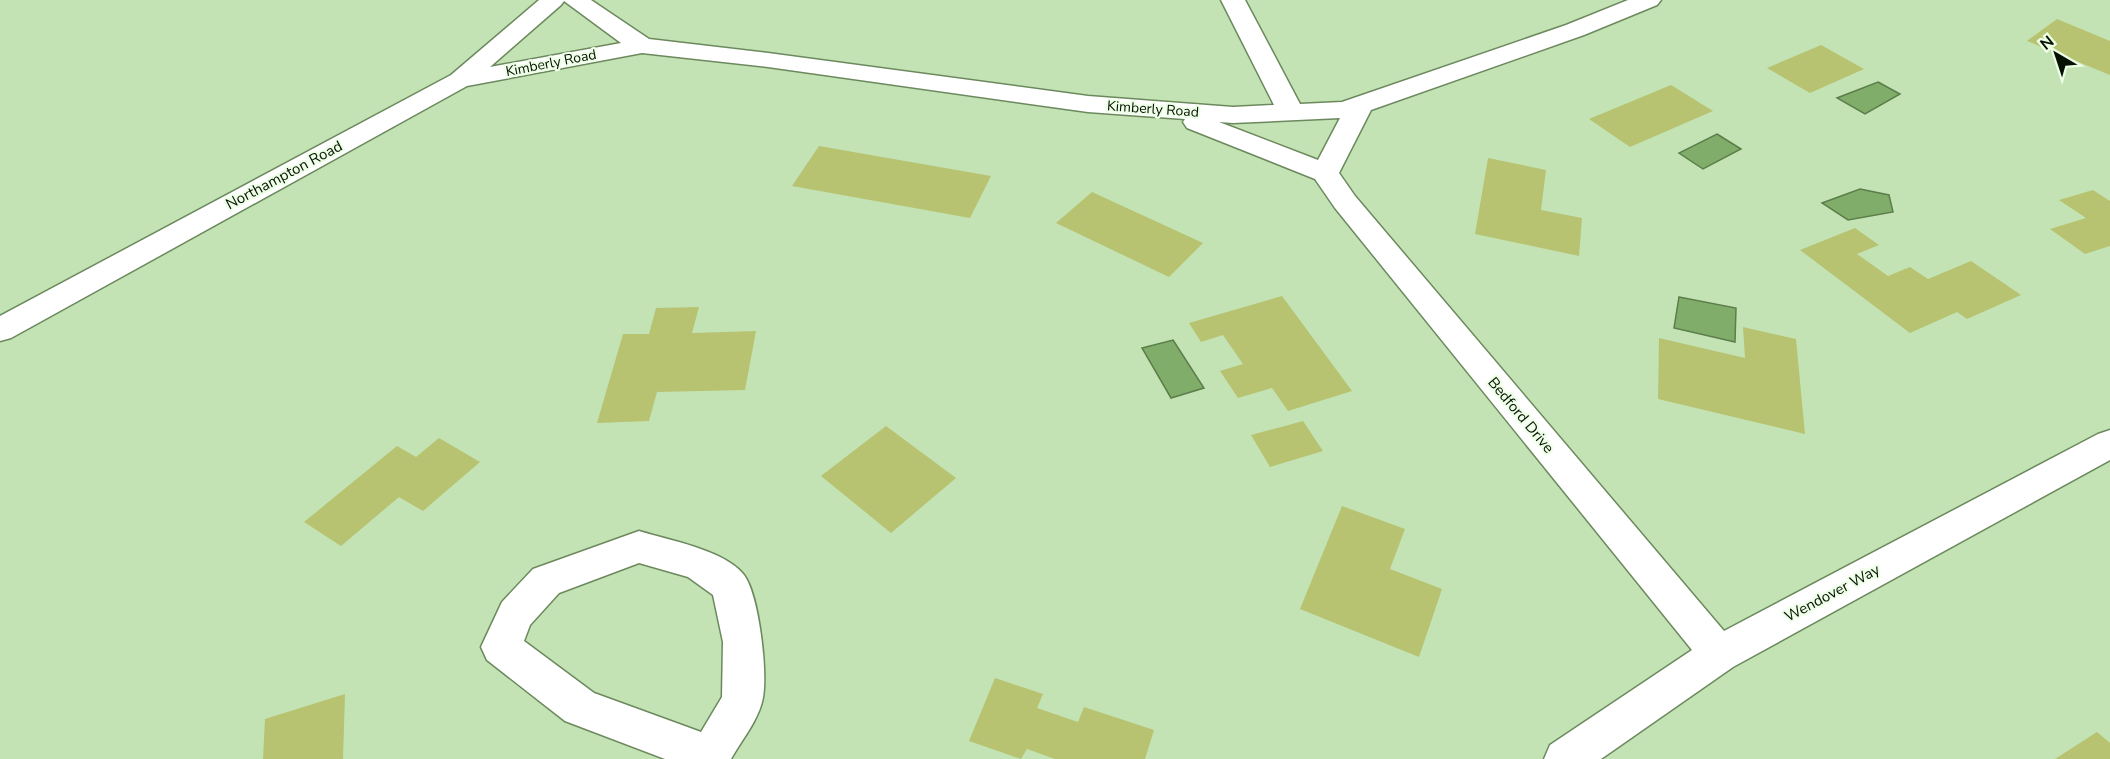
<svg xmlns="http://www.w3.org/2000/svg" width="2110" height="759" viewBox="0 0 2110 759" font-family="'Nunito Sans',sans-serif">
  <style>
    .water { fill: #80ad69; stroke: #5c7e4a; stroke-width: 1.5 }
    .building { fill: #b7c371 }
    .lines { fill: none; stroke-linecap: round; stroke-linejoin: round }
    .minor-casing { stroke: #6c895e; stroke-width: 3 }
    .minor { fill: #fff; fill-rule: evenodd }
    .labels { text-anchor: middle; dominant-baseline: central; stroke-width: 4.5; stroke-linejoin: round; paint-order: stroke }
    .far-street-label { font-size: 14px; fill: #071103; stroke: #eeffe7 }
    .street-label { font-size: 15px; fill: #071103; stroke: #eeffe7 }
  </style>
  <rect width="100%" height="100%" fill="#c3e3b4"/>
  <g class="water">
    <path d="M1878,82l22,12 -35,20 -28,-16z"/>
    <path d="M1717,134l24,15 -38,20 -24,-16z"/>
    <path d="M1860,189l29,6 4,17 -45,8 -26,-17z"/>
    <path d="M1679,297l57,11 -1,34 -61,-14z"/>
    <path d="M1173,340l31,48 -33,10 -29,-50z"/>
  </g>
  <g class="building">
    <path d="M2057,19l53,22v34l-83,-34z"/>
    <path d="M1821,45l43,24 -54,24 -43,-25z"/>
    <path d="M1671,85l42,26 -83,36 -41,-28z"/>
    <path d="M819,146l172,30 -21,42 -178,-32z"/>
    <path d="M1488,158l58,12 -5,40 41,8 -3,38 -104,-22z"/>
    <path d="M2093,190l17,11v45l-25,8 -35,-25 36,-11 -27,-18z"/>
    <path d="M1092,192l111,51 -34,34 -113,-54z"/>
    <path d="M1855,228l24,17 -22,9 31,22 22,-9 18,12 43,-18 50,34 -54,24 -10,-7 -47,21 -110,-83z"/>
    <path d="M1282,296l70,95 -64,20 -16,-23 -34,10 -18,-27 23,-7 -20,-29 -22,7 -12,-19z"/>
    <path d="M699,307l-7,26 64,-2 -11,59 -88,2 -8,29 -52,2 26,-89h26l7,-26z"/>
    <path d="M1743,327l53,12 9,95 -147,-35 1,-61 86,20z"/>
    <path d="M1303,421l20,30 -53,16 -19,-32z"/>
    <path d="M886,426l70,52 -65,55 -70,-57z"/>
    <path d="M439,438l41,24 -57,49 -24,-14 -58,49 -37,-24 93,-76 19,11z"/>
    <path d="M1342,506l63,23 -15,40 52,20 -23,68 -119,-48z"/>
    <path d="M995,678l48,16 -6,14 41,14 6,-15 70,23 -9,29h-90l-28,-10 -6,10 -52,-18z"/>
    <path d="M345,694l-2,65h-80l2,-40z"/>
    <path d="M2097,732l13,11v16h-55z"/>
  </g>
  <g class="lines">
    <defs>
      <g id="minor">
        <path d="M539,0h52l58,39 119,14 320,43 145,11 41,-2 -53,-105h24l55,104 42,-2 224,-77 62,-25h33l-4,5 -73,30 -213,75 -32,63 16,23 369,435 374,-197 12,-4v30l-377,207 -132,92h-57l6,-14 142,-95 -357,-442 -20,-29 -128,-51 -4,-6 2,-3 -97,-7 -320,-45 -126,-14 -175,33 -456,252 -11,3v-25l451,-241zM564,1l57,42 -131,24 71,-62zM1340,118l-22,42 -99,-38 14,1z"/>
        <path d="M639,531c29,9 86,19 105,44 15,20 25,103 18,127 -5,20 -21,39 -31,57h-66l-100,-38 -78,-61 -6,-13 21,-45 31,-33zM639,563l49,14 25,18 10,47 -1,55 -21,35 -107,-39 -70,-52 6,-16 29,-32z"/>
      </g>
    </defs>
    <use href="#minor" class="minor-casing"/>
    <use href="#minor" class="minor"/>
  </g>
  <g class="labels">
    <g class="far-street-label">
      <text transform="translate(551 63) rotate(-11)">Kimberly Road</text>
      <text transform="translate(1153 109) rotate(4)">Kimberly Road</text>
    </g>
    <g class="street-label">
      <text transform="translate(284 175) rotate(-28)">Northampton Road</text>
      <text transform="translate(1521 415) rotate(50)">Bedford Drive</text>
      <text transform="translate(1832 593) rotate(-28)">Wendover Way</text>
    </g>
  </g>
  <g transform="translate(2056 54) rotate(321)" stroke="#eeffe7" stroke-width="4.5" paint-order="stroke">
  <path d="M0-4.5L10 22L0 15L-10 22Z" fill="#071103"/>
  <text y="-9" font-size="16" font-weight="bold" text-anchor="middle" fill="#071103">N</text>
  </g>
</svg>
